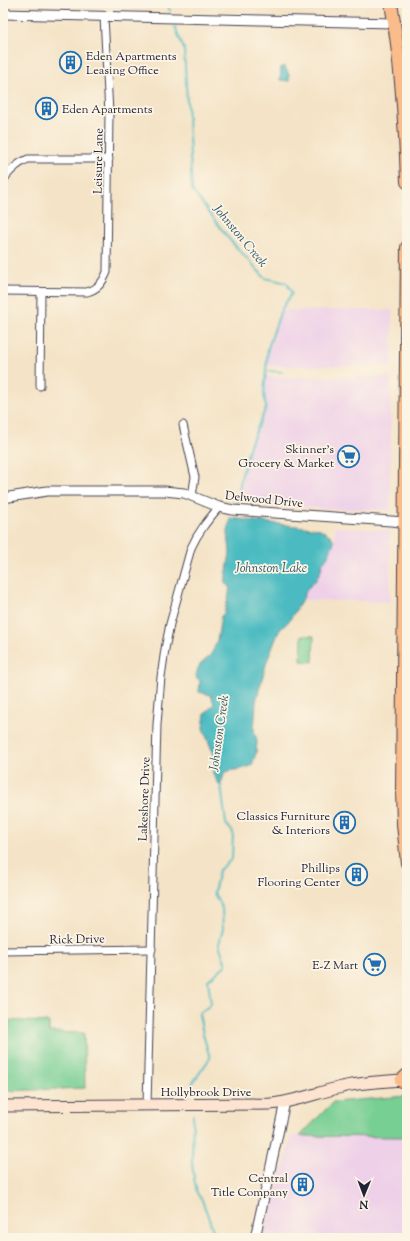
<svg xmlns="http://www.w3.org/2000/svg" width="410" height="1241" viewBox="0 0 410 1241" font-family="'Sorts Mill Goudy',serif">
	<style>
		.built { fill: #eed0e8 }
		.green { fill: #78cf94; stroke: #4d7868 }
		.water { fill: #4cbbc1; stroke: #376e7e }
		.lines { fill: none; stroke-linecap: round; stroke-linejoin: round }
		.stream { stroke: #4cbbc1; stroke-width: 2 }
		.minor-casing { stroke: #423f50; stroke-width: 9 }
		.tertiary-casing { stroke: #423f50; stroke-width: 11 }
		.secondary-casing { stroke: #423f50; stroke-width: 13 }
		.primary-casing { stroke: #423f50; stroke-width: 14 }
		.minor { stroke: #fff; stroke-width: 7 }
		.tertiary { stroke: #fff; stroke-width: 9 }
		.secondary { stroke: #fde4d0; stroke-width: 11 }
		.primary { stroke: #f9bc8a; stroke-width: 12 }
		.labels { text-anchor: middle; stroke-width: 3.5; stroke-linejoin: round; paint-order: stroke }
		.poi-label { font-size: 12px; fill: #22223b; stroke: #fcf5e5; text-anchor: end }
		.street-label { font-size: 12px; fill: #22223b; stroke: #fcf5e5 }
		.water-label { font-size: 13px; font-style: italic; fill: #31586a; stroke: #fcf5e5 }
	</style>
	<rect width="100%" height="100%" fill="#fcf5e5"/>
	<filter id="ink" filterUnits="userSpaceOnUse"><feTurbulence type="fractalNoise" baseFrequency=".025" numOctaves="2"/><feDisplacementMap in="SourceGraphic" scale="8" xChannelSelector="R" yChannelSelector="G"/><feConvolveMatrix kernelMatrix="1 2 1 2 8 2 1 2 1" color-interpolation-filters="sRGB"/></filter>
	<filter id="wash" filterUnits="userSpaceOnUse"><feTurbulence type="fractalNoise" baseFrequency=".012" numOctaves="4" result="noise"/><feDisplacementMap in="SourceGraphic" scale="16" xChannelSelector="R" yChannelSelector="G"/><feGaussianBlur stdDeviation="0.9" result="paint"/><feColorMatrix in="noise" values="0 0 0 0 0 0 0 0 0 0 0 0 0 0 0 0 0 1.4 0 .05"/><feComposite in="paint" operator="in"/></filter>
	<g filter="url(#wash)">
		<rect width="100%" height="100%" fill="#f4e3c6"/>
		<g class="built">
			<polygon points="281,310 392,310 393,366 267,366 268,348"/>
			<polygon points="266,377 391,377 390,510 331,509 289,506 237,500 250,445 266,408 264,393"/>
			<polygon points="335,527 390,531 390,602 302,600 307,589 316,580 321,570 322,564 329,554 334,542"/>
			<polygon points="292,1136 407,1137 407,1238 263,1238"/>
		</g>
		<g class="green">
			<polygon points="302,635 314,636 313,662 301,661"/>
			<polygon points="3,1020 49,1022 49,1032 84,1033 85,1088 3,1091"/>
			<polygon points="407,1096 407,1137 300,1136 333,1102"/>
		</g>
		<g class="water">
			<polygon points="281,67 285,67 289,75 289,81 280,80"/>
			<path d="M230,518L320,529L331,536L334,542L329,554L322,564L321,570L316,580L307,589L302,600L289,621L279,631L267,661L256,701L254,731L257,741L256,753L252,765C244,770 235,769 225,772L220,786L213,774L214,755L203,728L205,714L214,704L211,695L199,692L200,681L196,677C198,661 204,664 211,654C218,644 219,628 221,616L224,614L229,594L230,586L225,583L230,553L228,532Z"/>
		</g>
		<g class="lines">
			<g class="stream">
				<polyline points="167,3 170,11"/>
				<polyline points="175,27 184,49 192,190 229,239 265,278 287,283 292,293 281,310 268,348 264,393 266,408 250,445 241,478 237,503"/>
				<polyline points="266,371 282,372"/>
				<polyline points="192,1090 192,1084 210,1058 203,1034 199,1014 211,1004 208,980 226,965 219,944 223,929 222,908 214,893 219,870 232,859 233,832 226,824 221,785"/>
				<polyline points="193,1115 192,1164 194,1178 197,1193 202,1200 216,1238"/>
			</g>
		</g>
	</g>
	<g filter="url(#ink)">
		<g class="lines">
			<defs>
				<g id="minor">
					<path d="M3,182C6,173 20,162 28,159H109"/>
					<path d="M3,291L87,292C98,289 103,282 107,272L109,113L104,16"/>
					<polyline points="40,386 41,292"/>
					<polyline points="183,425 195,477 192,496"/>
					<polyline points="3,951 152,949"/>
					<path d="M147,1105L157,724L161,677L165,649L170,624L191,548C198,532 208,520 219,507"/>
				</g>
				<g id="tertiary">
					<polyline points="3,14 394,23"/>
					<polyline points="3,498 47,491 164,491 184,493 219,507 233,510 405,522"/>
					<polyline points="255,1238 285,1102"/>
				</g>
				<path id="secondary" d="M3,1106L270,1104C295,1102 318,1092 342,1087C363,1082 386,1081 407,1080"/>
				<g id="primary">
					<path d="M391,3C401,62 405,122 407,182"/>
					<polyline points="407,247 402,790 403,824 407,863"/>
					<polyline points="401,1081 407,1075"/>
				</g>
			</defs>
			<use href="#minor" class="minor-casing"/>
			<use href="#tertiary" class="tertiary-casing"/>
			<use href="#secondary" class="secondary-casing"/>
			<use href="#primary" class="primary-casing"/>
			<use href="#minor" class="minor"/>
			<use href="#tertiary" class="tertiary"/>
			<use href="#secondary" class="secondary"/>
			<use href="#primary" class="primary"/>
		</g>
	</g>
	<defs>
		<symbol id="building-ring" viewBox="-11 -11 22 22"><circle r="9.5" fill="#fcf5e5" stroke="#1f6fb2" stroke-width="1.5"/><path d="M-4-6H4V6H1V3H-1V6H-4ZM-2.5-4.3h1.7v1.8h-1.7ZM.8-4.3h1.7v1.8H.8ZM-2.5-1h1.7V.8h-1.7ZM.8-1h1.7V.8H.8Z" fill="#1f6fb2"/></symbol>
		<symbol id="supermarket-ring" viewBox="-11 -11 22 22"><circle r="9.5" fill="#fcf5e5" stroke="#1f6fb2" stroke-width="1.5"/><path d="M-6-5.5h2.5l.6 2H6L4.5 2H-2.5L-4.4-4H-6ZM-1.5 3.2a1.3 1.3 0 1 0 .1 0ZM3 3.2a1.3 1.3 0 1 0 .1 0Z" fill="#1f6fb2"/></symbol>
	</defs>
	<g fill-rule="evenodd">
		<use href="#building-ring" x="58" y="50" width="25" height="25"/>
		<use href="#building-ring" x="34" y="96" width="25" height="25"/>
		<use href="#supermarket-ring" x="336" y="444" width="25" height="25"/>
		<use href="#building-ring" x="332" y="810" width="25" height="25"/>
		<use href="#building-ring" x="344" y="862" width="25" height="25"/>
		<use href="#supermarket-ring" x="362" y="952" width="25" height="25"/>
		<use href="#building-ring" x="290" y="1172" width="25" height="25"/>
	</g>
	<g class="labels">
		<g class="poi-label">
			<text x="86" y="60" text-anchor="start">Eden Apartments<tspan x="86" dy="14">Leasing Office</tspan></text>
			<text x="62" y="113" text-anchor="start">Eden Apartments</text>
			<text x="334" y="453">Skinner's<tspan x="334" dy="14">Grocery &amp; Market</tspan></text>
			<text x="330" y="820">Classics Furniture<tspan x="330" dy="14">&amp; Interiors</tspan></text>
			<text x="340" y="872">Phillips<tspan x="340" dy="14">Flooring Center</tspan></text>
			<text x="358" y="969">E-Z Mart</text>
			<text x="288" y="1182">Central<tspan x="288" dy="14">Title Company</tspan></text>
		</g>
		<g class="street-label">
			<text transform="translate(98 161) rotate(-89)" y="4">Leisure Lane</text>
			<text transform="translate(264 499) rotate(6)" y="4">Delwood Drive</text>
			<text transform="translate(144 799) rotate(-88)" y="4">Lakeshore Drive</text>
			<text transform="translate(77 939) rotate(-1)" y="4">Rick Drive</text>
			<text x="206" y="1096">Hollybrook Drive</text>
		</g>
		<g class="water-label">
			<text transform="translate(241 235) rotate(50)" y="5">Johnston Creek</text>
			<text x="271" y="572">Johnston Lake</text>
			<text transform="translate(218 733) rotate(-82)" y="5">Johnston Creek</text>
		</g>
	</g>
	<rect width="410" height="1241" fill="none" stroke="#fcf5e5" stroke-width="16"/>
	<g transform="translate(364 1195) rotate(181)" stroke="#fcf5e5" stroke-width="3" paint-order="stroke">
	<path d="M0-3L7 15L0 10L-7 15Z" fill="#22223b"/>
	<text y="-6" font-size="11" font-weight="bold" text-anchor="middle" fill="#22223b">N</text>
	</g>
</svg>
